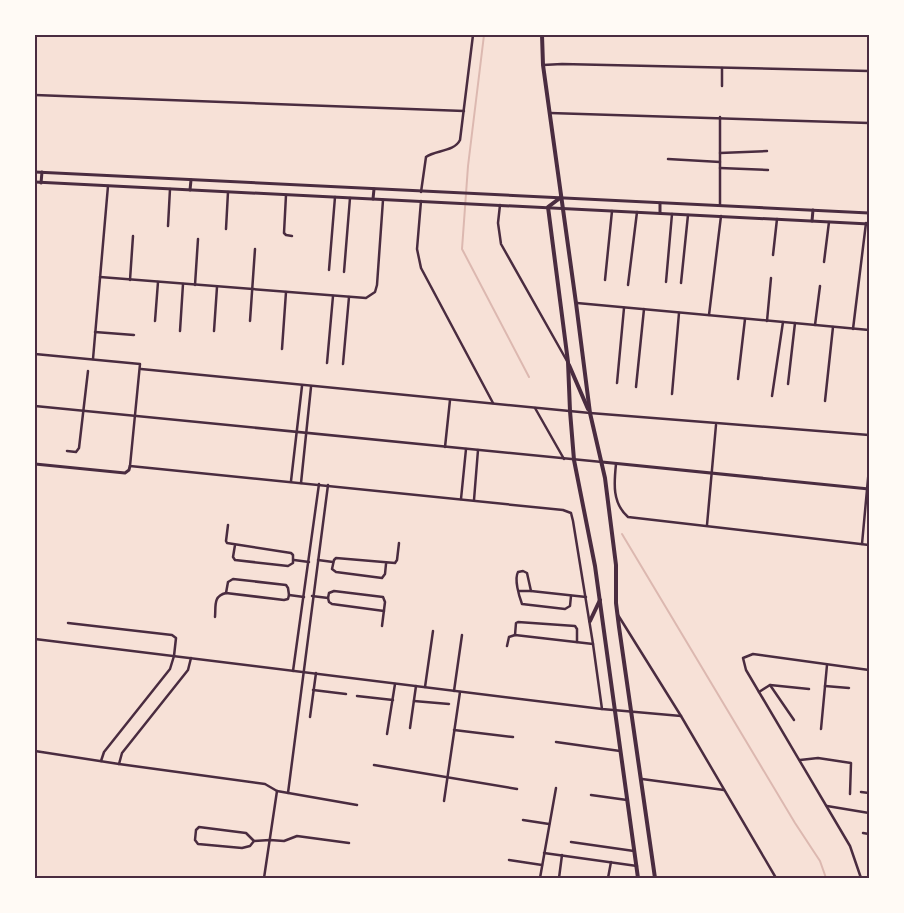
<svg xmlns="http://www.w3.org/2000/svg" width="904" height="913" viewBox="0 0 904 913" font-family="'Sofia Sans Condensed',sans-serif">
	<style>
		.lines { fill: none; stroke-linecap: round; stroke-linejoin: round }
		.stream { stroke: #dcb8b0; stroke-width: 2 }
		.minor { stroke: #4a2c40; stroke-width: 2.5 }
		.tertiary { stroke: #4a2c40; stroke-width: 3 }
		.secondary { stroke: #4a2c40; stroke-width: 4 }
		.neatline { fill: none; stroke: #4a2c40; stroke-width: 2 }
	</style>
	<rect width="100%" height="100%" fill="#f7e1d7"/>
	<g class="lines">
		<g class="stream">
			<polyline points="484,35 468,166 462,249 529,377"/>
			<polyline points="622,534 795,823 820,861 826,878"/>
		</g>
		<g class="minor">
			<polyline points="543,65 562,64 869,71"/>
			<polyline points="722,86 722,68"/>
			<polyline points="35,95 464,111"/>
			<polyline points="550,113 869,123"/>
			<polyline points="720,153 767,151"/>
			<polyline points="668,159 720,162"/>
			<polyline points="720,168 768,170"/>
			<path d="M421,192L426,157C435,150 454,152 460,140L473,35"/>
			<polyline points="286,195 284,233 286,235 292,236"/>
			<polyline points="421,201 417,249 421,268 493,403"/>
			<polyline points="500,205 498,223 501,244 567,361"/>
			<polyline points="720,205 720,117"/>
			<polyline points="168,226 170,189"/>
			<polyline points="226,229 228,192"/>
			<polyline points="773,255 777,219"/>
			<polyline points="824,262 829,222"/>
			<polyline points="329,270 335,197"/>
			<polyline points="344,272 350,198"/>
			<polyline points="100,277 366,298 375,292 377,285 383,200"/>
			<polyline points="130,280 133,236"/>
			<polyline points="605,280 612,211"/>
			<polyline points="666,282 672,214"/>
			<polyline points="681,283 688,215"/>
			<polyline points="195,285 198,239"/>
			<polyline points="628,285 637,212"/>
			<polyline points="577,303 869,330"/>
			<polyline points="709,315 721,216"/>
			<polyline points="155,321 158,282"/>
			<polyline points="250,321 255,249"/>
			<polyline points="767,321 771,278"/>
			<polyline points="815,325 820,286"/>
			<polyline points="853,329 866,223"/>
			<polyline points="180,331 183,284"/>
			<polyline points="214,331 217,287"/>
			<polyline points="95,332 134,335"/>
			<polyline points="282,349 286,292"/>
			<polyline points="35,354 140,364 130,466 563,510 571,513 573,521 593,644 602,709"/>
			<polyline points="93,359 108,186"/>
			<polyline points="327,363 333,296"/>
			<polyline points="343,364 349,297"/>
			<polyline points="141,369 590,413 869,435"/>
			<polyline points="738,379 745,319"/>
			<polyline points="617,383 624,308"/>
			<polyline points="788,384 795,323"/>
			<polyline points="636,387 644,309"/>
			<polyline points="672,394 679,313"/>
			<polyline points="772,396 783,322"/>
			<polyline points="825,401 833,327"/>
			<polyline points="35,406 602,462"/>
			<polyline points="535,408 564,459"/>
			<polyline points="445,447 450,400"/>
			<polyline points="67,451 76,452 79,448 88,371"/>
			<path d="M616,464C614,483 612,503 628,517L869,545"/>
			<polyline points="291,481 302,386"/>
			<polyline points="301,483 311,387"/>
			<polyline points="461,499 466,449"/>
			<polyline points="474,500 478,450"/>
			<polyline points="228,525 226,541 227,543 291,553 293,555 293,563 288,566 235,560 233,557 235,545"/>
			<polyline points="707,525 716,425"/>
			<polyline points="862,544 869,468"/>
			<polyline points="294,560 309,562"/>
			<polyline points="318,560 333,562"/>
			<polyline points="386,564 385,574 382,578 336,572 332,569 334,560 336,558 395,563 397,560 399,543"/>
			<path d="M519,591H531L527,573L523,571L518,572C514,579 519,596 522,604L565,609L570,606L571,596"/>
			<polyline points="531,591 586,597"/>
			<polyline points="226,593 228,582 233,579 286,585 288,588 289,595"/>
			<polyline points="312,596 328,598 329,602 332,604 384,611"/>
			<polyline points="328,598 329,593 334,591 383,597 385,602 382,626"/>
			<polyline points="618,615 681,716 776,878"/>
			<path d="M215,617C216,606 213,596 226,593L284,600L288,599L289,595L304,597"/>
			<polyline points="68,623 172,635 176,638 174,656 170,669 104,752 101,761"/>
			<polyline points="515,635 516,623 518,622 575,626 577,629 577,642"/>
			<polyline points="35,639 602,709 681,716"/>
			<polyline points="507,646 509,637 515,635 593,644"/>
			<polyline points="293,671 319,484"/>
			<polyline points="770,685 794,720"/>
			<polyline points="825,686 849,688"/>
			<polyline points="425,687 433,631"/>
			<polyline points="313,690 346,694"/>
			<polyline points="454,691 462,635"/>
			<polyline points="759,692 770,685 809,689"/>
			<polyline points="357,696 393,700"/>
			<polyline points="414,701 449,704"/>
			<polyline points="310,717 316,673"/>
			<polyline points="410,728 416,686"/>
			<polyline points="821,729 827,665"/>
			<polyline points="454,730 513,737"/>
			<polyline points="387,734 395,684"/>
			<polyline points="556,742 620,751"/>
			<polyline points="35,751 119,764 265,784 277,791 357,805"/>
			<polyline points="800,760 818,758 851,763 850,794"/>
			<polyline points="119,764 122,753 188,670 191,658"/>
			<polyline points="374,765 517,789"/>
			<polyline points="642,779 724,790"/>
			<polyline points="861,792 869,793"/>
			<polyline points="288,793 328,485"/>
			<polyline points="591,795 627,800"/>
			<polyline points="444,801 460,692"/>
			<polyline points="827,806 869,813"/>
			<polyline points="523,820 549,824"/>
			<polyline points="863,833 869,834"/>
			<polyline points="254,841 246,833 199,827 196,830 195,840 198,844 242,848 250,846 254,841 270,840 284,841 297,836 349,843"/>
			<polyline points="571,842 634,851"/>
			<polyline points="544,853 637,866"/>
			<polyline points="509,860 542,865"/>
			<polyline points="608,877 617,878"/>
			<polyline points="264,878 277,791"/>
			<polyline points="540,878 556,788"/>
			<polyline points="559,878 562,855"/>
			<polyline points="608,878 611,862"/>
			<polyline points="861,878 850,846 746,670 743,658 753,654 869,670"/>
		</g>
		<g class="tertiary">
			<polyline points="35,172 869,213"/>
			<polyline points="35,182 869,224"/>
			<polyline points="41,183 42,172"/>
			<polyline points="190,190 191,180"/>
			<polyline points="373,199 374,189"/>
			<polyline points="660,213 660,203"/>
			<polyline points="812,221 813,210"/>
			<polyline points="602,462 869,489"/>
			<polyline points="35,464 125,473 129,470 130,466"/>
		</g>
		<g class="secondary">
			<polyline points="542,35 543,65 576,303 590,413 605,478 616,565 616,603 619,627 655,878"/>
			<polyline points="560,198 548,207 568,362 570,411 574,460 595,566 638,878"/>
			<polyline points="569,365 588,409"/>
			<polyline points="590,621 600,600"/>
		</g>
	</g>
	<rect width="904" height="913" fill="none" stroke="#fffaf5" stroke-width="72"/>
	<rect x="36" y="36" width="832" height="841" class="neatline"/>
</svg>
